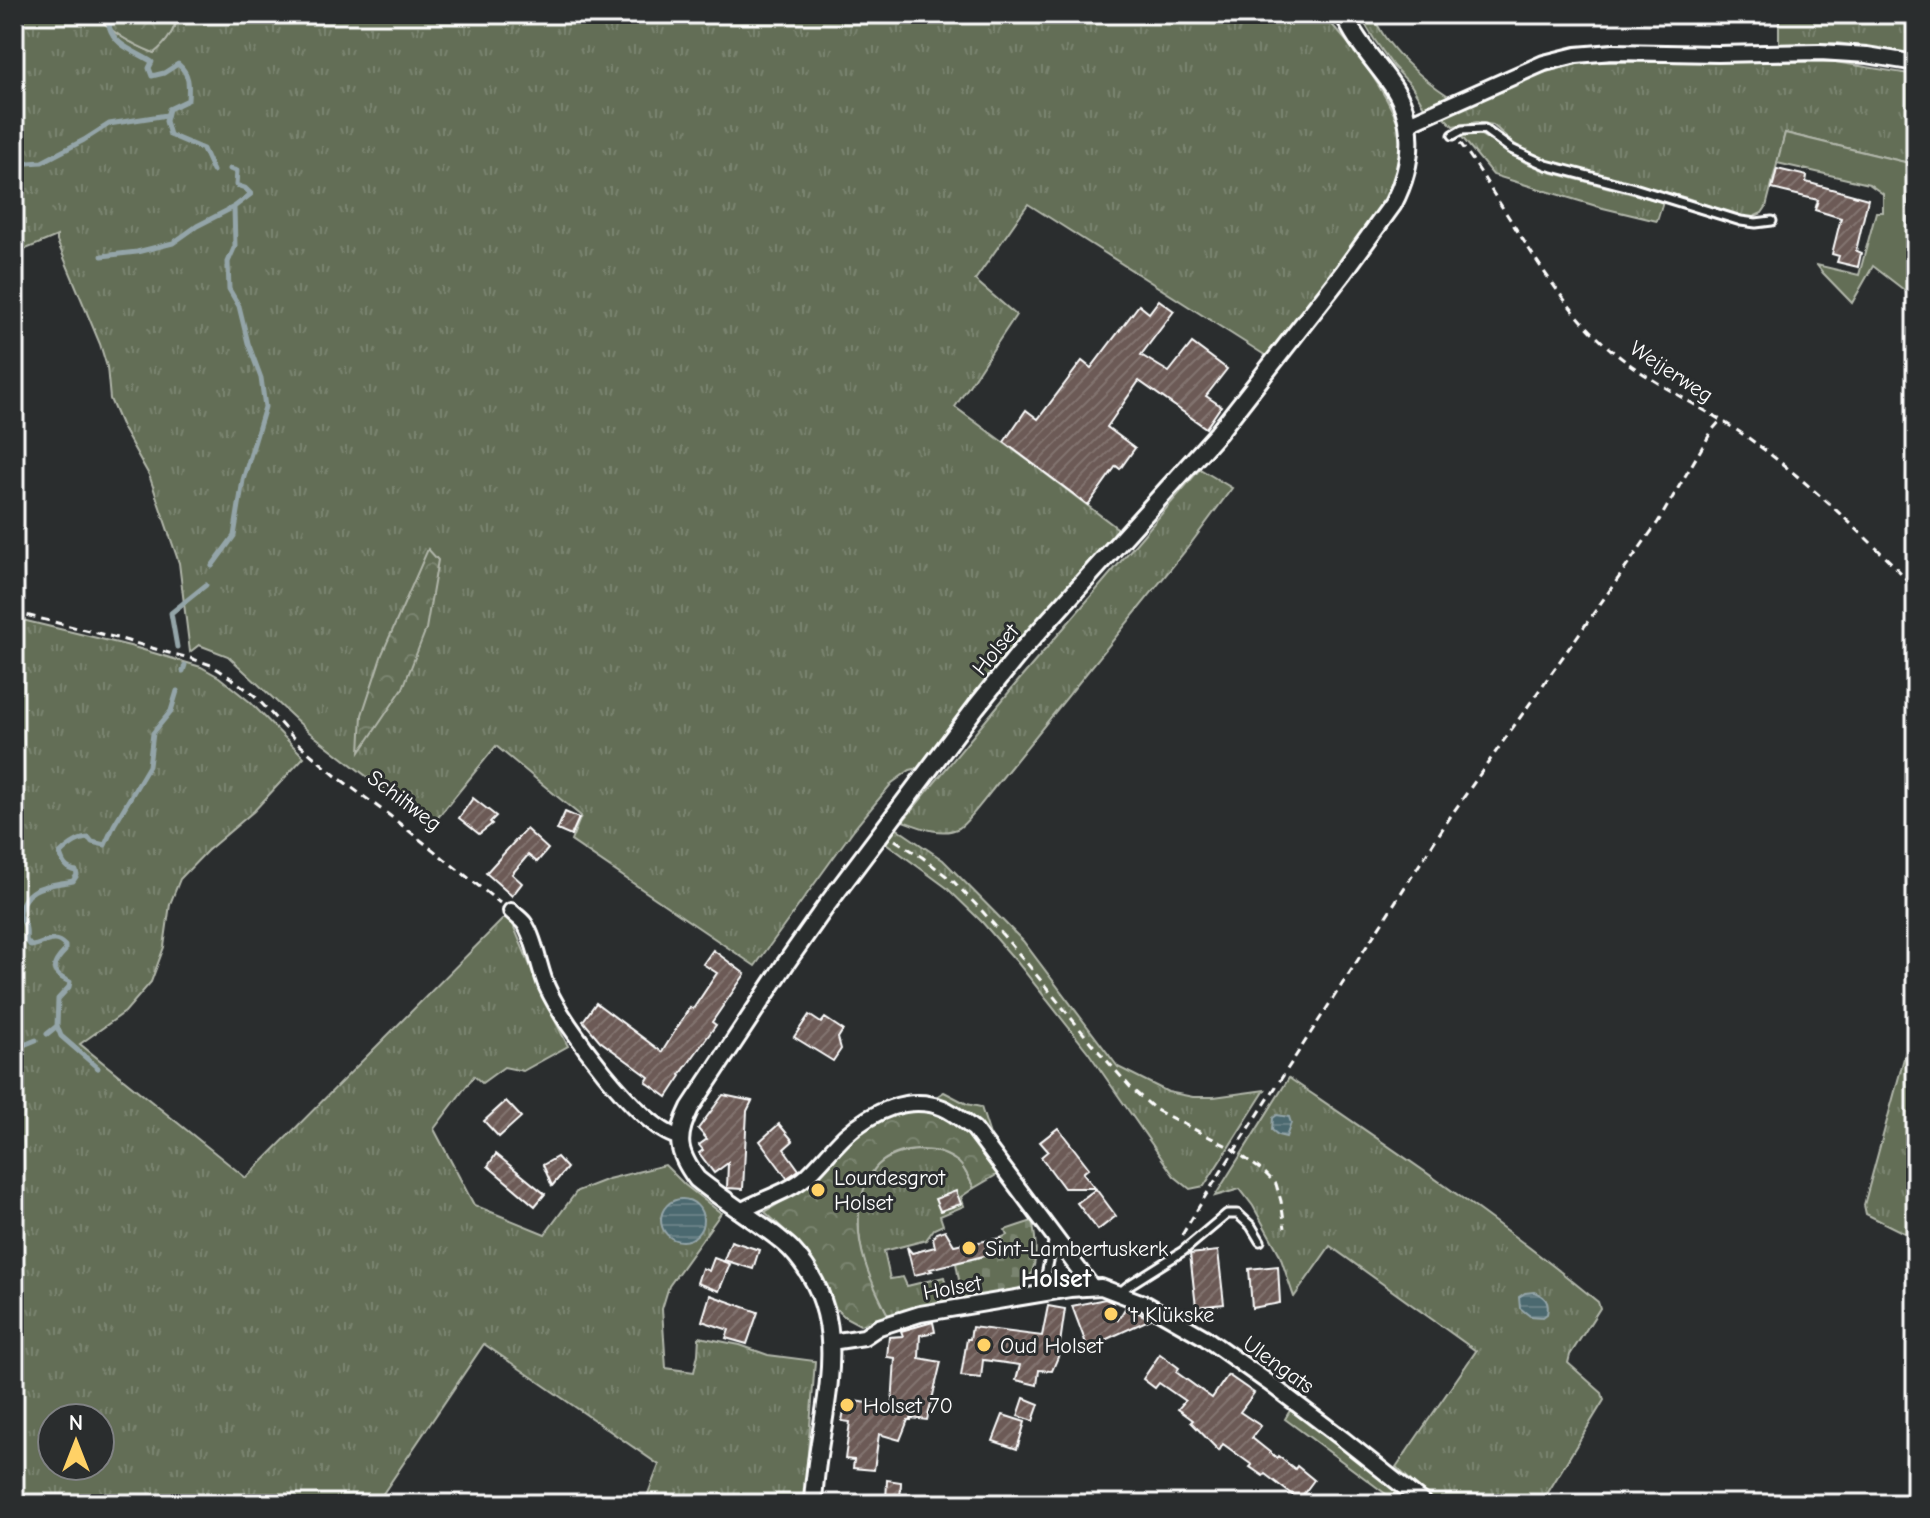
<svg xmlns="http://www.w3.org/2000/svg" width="1930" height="1518" viewBox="0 0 1930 1518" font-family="'Comic Neue',sans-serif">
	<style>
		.grass { fill: url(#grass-tufts); stroke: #b1b6aa; stroke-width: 2; fill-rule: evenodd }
		.forest { fill: url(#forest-crowns); stroke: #b1b6aa; stroke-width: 2 }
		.cemetery { fill: url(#cemetery-stones); stroke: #b1b6aa; stroke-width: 2 }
		.garden { fill: #636e56; stroke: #b1b6aa; stroke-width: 2 }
		.water { fill: url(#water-rules); stroke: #94a5a9; stroke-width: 2 }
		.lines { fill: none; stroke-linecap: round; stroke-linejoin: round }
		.stream { stroke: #94a5a9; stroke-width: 5 }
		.building { fill: url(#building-hatch); stroke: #fff; stroke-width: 2 }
		.service-casing { stroke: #fff; stroke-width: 13 }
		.minor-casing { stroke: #fff; stroke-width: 20 }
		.tertiary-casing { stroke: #fff; stroke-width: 22 }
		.path { stroke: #fff; stroke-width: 3; stroke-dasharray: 8 6; stroke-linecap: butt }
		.service { stroke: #2a2d2e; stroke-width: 7 }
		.minor { stroke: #2a2d2e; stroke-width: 14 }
		.tertiary { stroke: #2a2d2e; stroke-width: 16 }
		.poi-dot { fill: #ffd166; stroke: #2a2d2e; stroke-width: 3 }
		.labels { text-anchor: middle; stroke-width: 6; stroke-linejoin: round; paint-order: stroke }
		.street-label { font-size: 22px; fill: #fff; stroke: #2a2d2e }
		.poi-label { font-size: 22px; fill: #fff; stroke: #2a2d2e; text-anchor: start }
		.quarter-label { font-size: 26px; font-weight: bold; fill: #fff; stroke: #2a2d2e }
	</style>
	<defs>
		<pattern id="grass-tufts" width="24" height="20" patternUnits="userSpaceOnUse" patternTransform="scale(2)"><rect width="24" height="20" fill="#636e56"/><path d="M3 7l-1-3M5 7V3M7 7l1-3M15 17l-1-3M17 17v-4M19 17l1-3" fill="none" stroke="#7a846f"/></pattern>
		<pattern id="forest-crowns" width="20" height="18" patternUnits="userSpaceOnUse" patternTransform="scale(2)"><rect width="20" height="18" fill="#636e56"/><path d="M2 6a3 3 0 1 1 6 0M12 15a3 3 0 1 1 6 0" fill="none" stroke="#7a846f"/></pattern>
		<pattern id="cemetery-stones" width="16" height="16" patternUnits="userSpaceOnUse" patternTransform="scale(2)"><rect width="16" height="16" fill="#636e56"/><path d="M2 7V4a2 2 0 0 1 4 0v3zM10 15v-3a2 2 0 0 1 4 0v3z" fill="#7a846f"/></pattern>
		<pattern id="water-rules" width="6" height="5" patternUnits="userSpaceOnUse" patternTransform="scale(2)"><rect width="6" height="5" fill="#4c696f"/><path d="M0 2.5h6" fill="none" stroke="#678085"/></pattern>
		<pattern id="building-hatch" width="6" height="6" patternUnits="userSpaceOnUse" patternTransform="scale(2)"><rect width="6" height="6" fill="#6c5a56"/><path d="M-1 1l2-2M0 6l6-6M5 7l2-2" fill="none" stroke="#82736f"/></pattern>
	</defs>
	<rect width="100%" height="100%" fill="#2a2d2e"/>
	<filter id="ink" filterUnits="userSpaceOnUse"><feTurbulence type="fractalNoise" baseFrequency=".0125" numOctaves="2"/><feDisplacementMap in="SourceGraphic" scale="16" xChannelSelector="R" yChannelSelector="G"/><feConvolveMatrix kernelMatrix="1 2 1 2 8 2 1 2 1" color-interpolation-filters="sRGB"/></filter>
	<g filter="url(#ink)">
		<g class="grass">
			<path d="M14,14H96C111,33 132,44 154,53L175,27L178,14H1322C1354,47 1383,85 1400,128C1405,144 1406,162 1408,178L1271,359L1028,204L975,280L1016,315L955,407L1030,462L1121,531L928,766L910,770L892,783L854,829L755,966L571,841L581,816L496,746L431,826L309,732L228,656L199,645L190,652L179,563L149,475L122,427L110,399L107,367L100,344L57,241V236L14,254Z"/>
			<path d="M1359,14H1373C1385,48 1421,78 1450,97L1425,108L1411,85L1393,66L1374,39Z"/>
			<polygon points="1779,14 1916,14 1916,54 1837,43 1779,44"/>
			<polygon points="1584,62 1835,62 1916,75 1916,148 1913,164 1785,133 1766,207 1762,213 1751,218 1735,215 1687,198 1543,159 1519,148 1493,125 1477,122 1453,126 1442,115 1531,76"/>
			<polygon points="1479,134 1526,163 1553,173 1663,202 1657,221 1603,208 1493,175 1461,136"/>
			<path d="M1200,469L1232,488L1186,550L993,789C986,798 967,823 959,828C942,837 919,827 903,821L1014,686Z"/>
			<path d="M14,618L130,646L201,667L219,677L250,702L304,757L254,811L207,851L180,879L170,904L164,947L151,982L125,1012L80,1044L246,1178L506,916L511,920L545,1001L568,1046L523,1071L504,1067L482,1083L474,1076L434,1129L474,1205L545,1234L577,1191L608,1179L665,1165L685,1185L721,1213L669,1286L662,1309L666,1368L694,1372L698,1354L699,1337L740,1345L768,1355L815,1361L804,1504H644L659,1465L484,1344L376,1504H14ZM661,1218L701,1228L693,1238L664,1230ZM52,1418H100V1466H52Z"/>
			<polygon points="896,828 943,860 1023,941 1118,1067 1168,1092 1193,1097 1214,1097 1265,1090 1204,1186 1190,1189 1174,1176 1088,1052 1017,962 982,922 947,888 886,843"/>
			<polygon points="1916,1014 1916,1239 1866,1214 1864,1205"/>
			<path d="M1289,1078C1394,1150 1500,1221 1598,1302L1600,1308L1570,1355L1568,1363L1602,1393L1604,1400L1541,1504H1439L1428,1497L1396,1467L1476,1351L1330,1246L1294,1297L1279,1253L1253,1206L1240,1189L1215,1196Z"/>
			<path d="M915,1150L941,1152L961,1163L974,1188L961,1197L964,1206L940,1216L943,1225L934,1229L926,1240L884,1251L890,1279L903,1277L907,1286L944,1277L950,1303L889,1317C881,1302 872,1287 867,1271C857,1239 852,1196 875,1168C885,1156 901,1153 915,1150Z"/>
			<polygon points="1292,1407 1425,1504 1392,1504 1394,1500 1285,1419"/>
		</g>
		<g class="forest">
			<path d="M96,14H178C174,31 168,42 154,53C132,44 111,33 96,14Z"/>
			<polygon points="428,549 438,560 426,629 403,688 360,752 362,715 382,654"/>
			<path d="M944,1092L967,1104L981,1107L990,1135L998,1174L974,1188C970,1180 965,1168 958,1162C937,1145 898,1146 878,1165C868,1175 862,1192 860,1205C853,1245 871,1282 889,1317L860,1325L845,1317L833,1306L828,1287L813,1263L792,1237L765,1212L791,1196L821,1173L844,1147L874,1123L897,1114L916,1110Z"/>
		</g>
		<path class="cemetery" d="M1032,1221C1037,1242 1040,1273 1020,1288C1011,1294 976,1299 963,1302L956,1263L1004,1251L1001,1238L1007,1235L1005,1230Z"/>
		<polygon class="garden" points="1785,133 1913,164 1907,208 1908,293 1873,266 1852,303 1823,273 1817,265 1859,275 1876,212 1883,212 1883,194 1869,184 1777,163"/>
		<g class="water">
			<polygon points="1277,1115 1289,1117 1291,1123 1286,1137 1278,1135 1272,1130 1273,1118"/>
			<circle cx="682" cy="1220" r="21"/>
			<path d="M1534,1292C1545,1296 1550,1302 1547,1314L1543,1317L1530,1316L1520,1308L1519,1297L1525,1293Z"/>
		</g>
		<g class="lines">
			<g class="stream">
				<path d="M117,14L109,26C115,47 136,51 152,62L149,68L152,76L164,73L178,64C190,74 189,85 188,100L169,109L166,121L170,135L203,149L213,171"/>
				<polyline points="14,164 42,162 84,140 109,124 167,115"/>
				<polyline points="102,256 137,252 173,243 197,226 234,207"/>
				<polyline points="212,566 234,536 243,480 265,407 261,378 248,343 239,306 229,289 228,262 235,246 234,207 251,194 245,188 236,185 237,171 230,169"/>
				<polyline points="177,647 171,613 206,585"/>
				<polyline points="183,671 185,665"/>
				<polyline points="57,1026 61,1036 98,1068"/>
				<path d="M47,1034L57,1026L58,999L69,987L70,982C49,973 51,965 65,951V946C53,933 44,945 31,946L26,940C27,929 26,924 19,915C24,884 49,886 73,881L77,875L76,871C65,869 63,863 60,854C68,846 78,838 89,838L92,842L105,845L114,825L149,766L153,733L171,711L177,691"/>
				<polyline points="14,1049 36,1040"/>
			</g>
		</g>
		<g class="building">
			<polygon points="1777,169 1807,176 1806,182 1868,199 1856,251 1861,253 1858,267 1837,262 1839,256 1832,254 1841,218 1815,210 1818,200 1772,189"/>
			<polygon points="1159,300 1174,311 1141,355 1169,372 1192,343 1227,369 1206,396 1221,406 1206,428 1139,381 1107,427 1135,448 1120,469 1116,466 1088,505 1004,442 1026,410 1038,419 1082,361 1091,368 1139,305 1149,313"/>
			<polygon points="473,798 496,816 490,822 492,824 479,834 459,818"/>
			<polygon points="565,812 579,818 571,836 557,830"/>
			<polygon points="526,829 548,849 537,862 528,855 512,874 522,883 512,896 486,873"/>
			<polygon points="713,950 745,974 712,1022 716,1025 680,1075 681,1076 667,1097 646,1082 649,1077 600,1041 583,1021 596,1003 662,1052 690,1007 693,1009 717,973 703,964"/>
			<polygon points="809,1015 821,1023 825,1018 843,1030 838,1038 841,1049 833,1061 794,1037"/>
			<polygon points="723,1095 752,1101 747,1111 743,1189 727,1188 728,1163 714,1173 699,1153 703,1150 699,1145 707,1139 698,1129"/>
			<polygon points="506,1101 521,1117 499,1137 484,1121"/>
			<polygon points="779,1124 793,1141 784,1149 799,1170 787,1178 760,1141"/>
			<polygon points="1058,1128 1089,1168 1083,1173 1095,1188 1064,1188 1041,1157 1048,1151 1040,1142"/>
			<polygon points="496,1154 545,1194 535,1206 488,1166"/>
			<polygon points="557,1157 567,1168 552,1186 543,1165"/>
			<polygon points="1096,1189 1116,1216 1098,1230 1077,1203"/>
			<polygon points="956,1191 961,1204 940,1211 935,1199"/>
			<polygon points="945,1230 954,1245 973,1241 974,1243 1001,1238 1004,1251 930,1269 932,1271 914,1275 907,1247 912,1253 935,1247 933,1238 936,1233"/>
			<polygon points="731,1241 759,1250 753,1269 724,1260"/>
			<polygon points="1218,1251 1224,1304 1196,1307 1190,1254"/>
			<polygon points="714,1258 730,1264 719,1291 697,1283 702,1268 709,1271"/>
			<polygon points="1278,1266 1280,1303 1252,1308 1249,1269"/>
			<polygon points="710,1295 758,1312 747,1344 726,1338 729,1330 702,1321"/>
			<polygon points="1105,1299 1112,1302 1118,1320 1126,1307 1151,1319 1096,1344 1087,1346 1072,1306"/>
			<polygon points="1048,1306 1065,1309 1058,1357 1052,1371 1039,1370 1037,1385 1016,1380 1020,1365 983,1360 981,1378 961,1376 967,1339 970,1339 972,1327 1042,1336"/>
			<polygon points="933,1322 935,1332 920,1335 919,1358 941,1362 927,1420 911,1418 911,1420 908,1420 900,1440 879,1434 874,1470 853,1468 854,1460 845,1459 850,1422 842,1421 846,1400 892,1406 895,1358 887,1357 889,1337 903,1336 901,1331"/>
			<polygon points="1160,1354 1179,1368 1176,1372 1212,1398 1228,1375 1254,1393 1240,1412 1261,1426 1252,1438 1277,1458 1278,1456 1295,1469 1297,1466 1314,1480 1299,1500 1265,1474 1263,1476 1250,1467 1252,1465 1223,1444 1219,1451 1191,1422 1193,1420 1178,1409 1185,1401 1159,1383 1155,1388 1143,1379"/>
			<polygon points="1024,1398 1039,1404 1033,1421 1018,1416"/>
			<polygon points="1003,1415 1025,1422 1017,1449 993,1441"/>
			<polygon points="887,1480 901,1482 900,1502 886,1502"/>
		</g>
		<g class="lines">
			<defs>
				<g id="service">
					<polyline points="1453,135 1462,130 1484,129 1511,149 1546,165 1634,188 1741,221 1756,223 1772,221"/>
					<polyline points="1042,1293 1054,1238"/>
					<polyline points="1119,1293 1129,1285 1183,1251 1227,1214 1238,1214 1251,1226 1260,1241"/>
				</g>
				<g id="minor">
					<polyline points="1409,123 1544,63 1576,55 1613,52 1718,54 1820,52 1867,55 1916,63"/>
					<path d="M511,911C515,915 521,919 524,923C535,938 539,969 547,987C563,1024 641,1130 679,1137"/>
					<path d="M741,1211C762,1199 789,1192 807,1176C821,1163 832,1148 846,1135C871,1112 909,1094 943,1108C955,1113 964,1122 974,1129L1092,1287"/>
					<polyline points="831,1342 864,1337 879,1327 920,1314 1070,1289 1101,1287 1146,1304 1204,1337 1269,1383 1343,1439 1425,1504"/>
				</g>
				<path id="tertiary" d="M813,1504C816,1415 862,1325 791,1249C787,1245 782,1241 777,1237C751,1217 723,1200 697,1179C677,1152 675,1138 690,1108L786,963L826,906L976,707L1022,650L1218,433L1343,273L1393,204C1414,164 1417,118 1389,81C1373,59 1354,39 1344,14"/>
			</defs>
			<use href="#service" class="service-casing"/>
			<use href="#minor" class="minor-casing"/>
			<use href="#tertiary" class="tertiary-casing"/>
			<g class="path">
				<path d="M1460,143C1472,158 1483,176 1493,193C1528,246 1561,306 1609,348C1651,384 1702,406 1747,437C1789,467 1829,503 1867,539C1884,556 1903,572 1916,593"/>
				<polyline points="14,612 121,639 169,653 190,658 211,665 234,680 254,695 300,745 336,776 389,815 500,903"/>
				<polyline points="895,840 922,857 954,882 983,912 1026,962 1092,1044 1132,1089 1156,1110 1231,1148 1264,1172 1276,1184 1281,1201 1285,1228"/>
				<polyline points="1182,1235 1206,1195 1454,811 1658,522 1713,429 1720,421"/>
			</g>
			<use href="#service" class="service"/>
			<use href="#minor" class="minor"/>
			<use href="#tertiary" class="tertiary"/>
		</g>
	</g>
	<g class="poi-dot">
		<circle cx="818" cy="1190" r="8"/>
		<circle cx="969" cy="1248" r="8"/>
		<circle cx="1111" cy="1314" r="8"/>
		<circle cx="984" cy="1345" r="8"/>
		<circle cx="847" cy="1405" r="8"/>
	</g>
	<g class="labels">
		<g class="street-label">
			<text transform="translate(1672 371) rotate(33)" y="8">Weijerweg</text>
			<text transform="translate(995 649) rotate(-50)" y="8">Holset</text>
			<text transform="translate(405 800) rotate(37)" y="8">Schiltweg</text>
			<text transform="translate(952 1287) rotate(-10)" y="8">Holset</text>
			<text transform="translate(1279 1364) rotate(36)" y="8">Ulengats</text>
		</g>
		<g class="poi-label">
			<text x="834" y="1185">Lourdesgrot<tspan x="834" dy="25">Holset</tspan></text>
			<text x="985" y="1256">Sint-Lambertuskerk</text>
			<text x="1127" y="1322">'t Klükske</text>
			<text x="1000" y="1353">Oud Holset</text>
			<text x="863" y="1413">Holset 70</text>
		</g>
		<g class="quarter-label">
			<text x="1056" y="1287">Holset</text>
		</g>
	</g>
	<rect width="1930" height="1518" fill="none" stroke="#2a2d2e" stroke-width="48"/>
	<rect x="24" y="24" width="1882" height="1470" fill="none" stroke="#fff" stroke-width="3" filter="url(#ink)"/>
	<g transform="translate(76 1442)"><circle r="38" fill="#2a2d2e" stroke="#7f8182" stroke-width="2"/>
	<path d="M0-6L14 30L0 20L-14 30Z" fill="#ffd166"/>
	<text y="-12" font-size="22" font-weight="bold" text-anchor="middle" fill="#ffffff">N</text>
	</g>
</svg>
